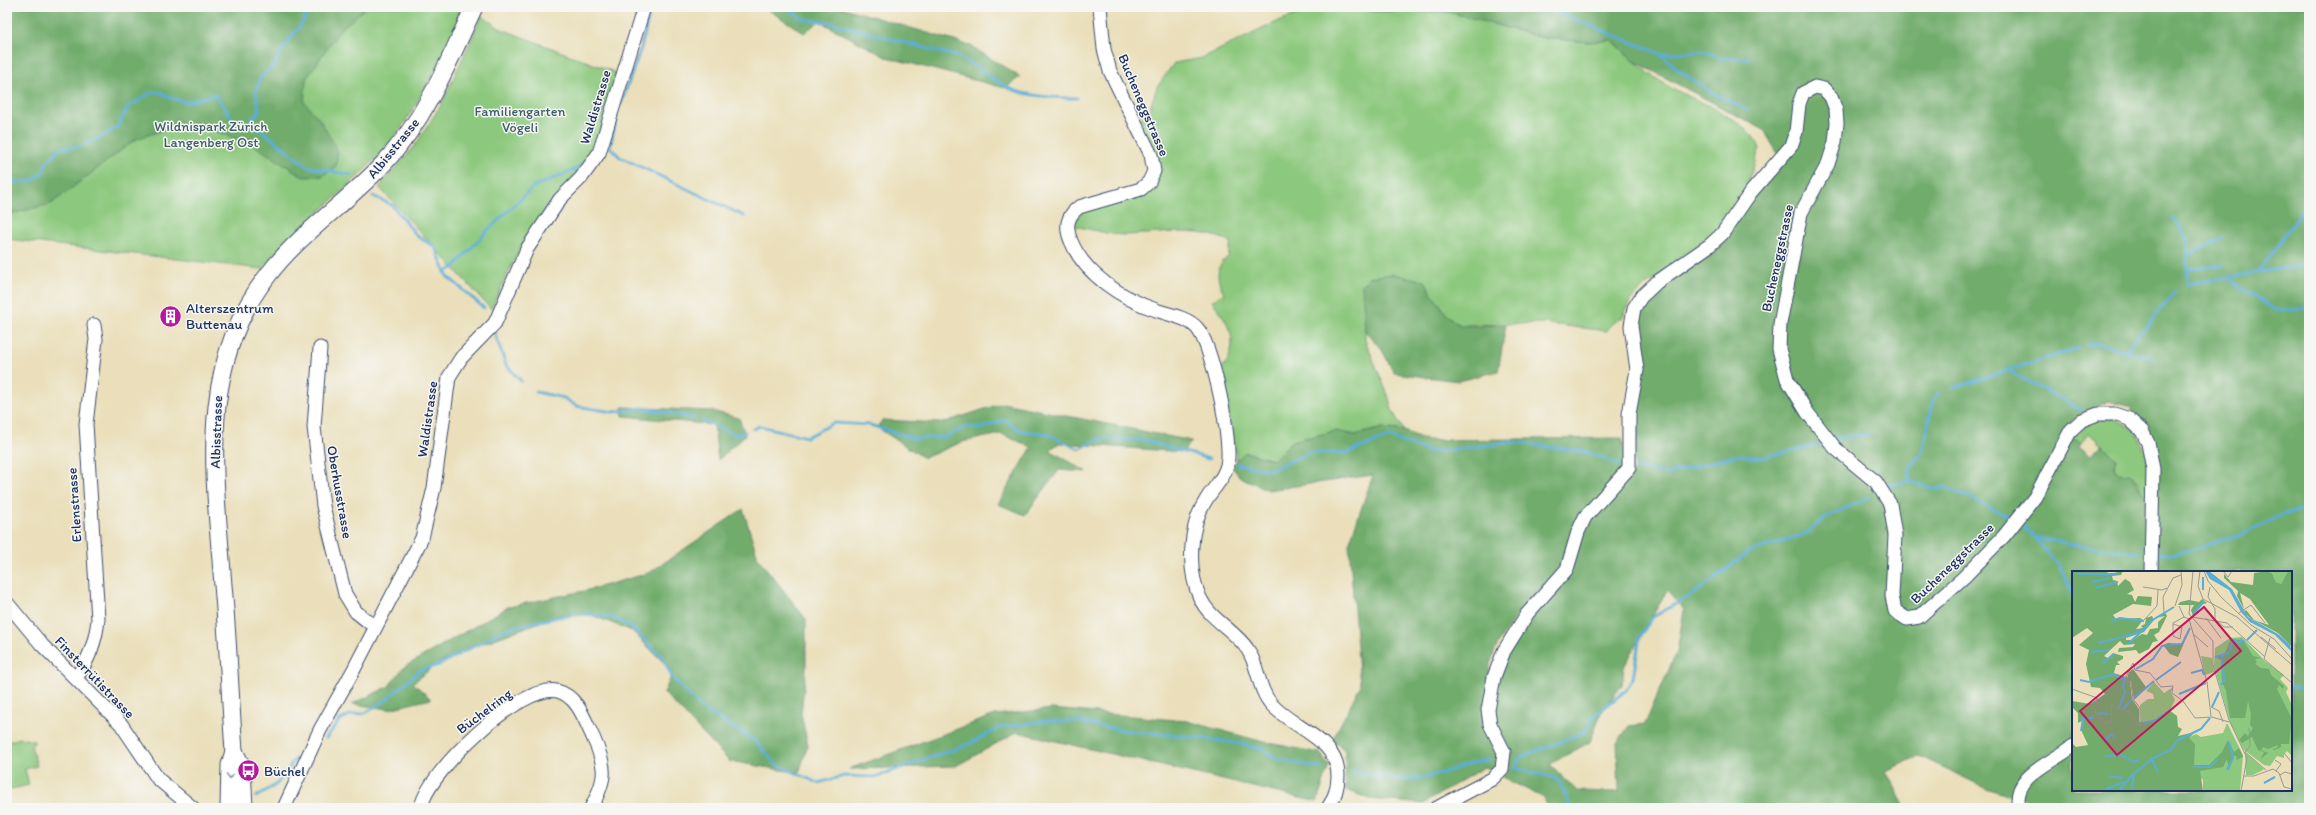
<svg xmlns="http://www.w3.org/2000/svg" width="2316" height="815" viewBox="0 0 2316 815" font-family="Itim,sans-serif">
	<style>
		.green { fill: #8cc87d; stroke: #547c6e }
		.forest { fill: #71ac6c; stroke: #466e65; fill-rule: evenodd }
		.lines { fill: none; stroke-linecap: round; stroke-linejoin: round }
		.stream { stroke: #5badd6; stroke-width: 3 }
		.minor-casing { stroke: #3a496c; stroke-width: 15 }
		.major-casing { stroke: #3a496c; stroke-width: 19 }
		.minor { stroke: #fff; stroke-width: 13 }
		.major { stroke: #fff; stroke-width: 17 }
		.oneway { stroke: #8d97ae }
		.labels { text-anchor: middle; stroke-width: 3; stroke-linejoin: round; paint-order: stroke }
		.street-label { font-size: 14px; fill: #1b2f5e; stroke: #f6f6f2 }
		.park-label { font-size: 14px; fill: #3d5d67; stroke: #f6f6f2 }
		.poi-label { font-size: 14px; fill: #1b2f5e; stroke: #f6f6f2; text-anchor: start }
		.inset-river { fill: none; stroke: #5badd6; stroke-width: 2 }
		.inset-road { fill: none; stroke: #979995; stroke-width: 1 }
		.view { fill: #c2185b; fill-opacity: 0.15; stroke: #c2185b; stroke-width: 2 }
		.inset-edge { fill: none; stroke: #1b2f5e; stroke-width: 2 }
	</style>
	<rect width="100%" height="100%" fill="#f6f6f2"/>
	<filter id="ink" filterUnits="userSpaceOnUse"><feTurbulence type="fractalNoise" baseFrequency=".025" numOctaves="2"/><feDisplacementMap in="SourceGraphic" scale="8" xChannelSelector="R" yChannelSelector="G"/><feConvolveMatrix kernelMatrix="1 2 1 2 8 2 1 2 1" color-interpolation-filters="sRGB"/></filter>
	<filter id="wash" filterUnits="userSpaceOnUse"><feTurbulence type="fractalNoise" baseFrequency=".012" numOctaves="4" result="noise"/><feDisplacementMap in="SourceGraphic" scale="16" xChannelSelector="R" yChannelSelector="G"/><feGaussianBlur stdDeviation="0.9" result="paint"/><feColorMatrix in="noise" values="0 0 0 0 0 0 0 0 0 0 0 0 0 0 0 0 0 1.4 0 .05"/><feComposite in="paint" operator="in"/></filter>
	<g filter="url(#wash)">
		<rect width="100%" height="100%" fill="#eadfba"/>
		<g class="green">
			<path d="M7,7H465C441,59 418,111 380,154C343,195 297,226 262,269L7,239Z"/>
			<path d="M1318,7L1373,11L1449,12L1544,38L1588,42L1612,40C1628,55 1644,71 1663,83C1693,102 1745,114 1760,148L1745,191L1715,234L1688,254L1684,253L1680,260L1646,285L1630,301L1623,317L1610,325L1607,331L1542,323L1460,325L1447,316L1441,305L1436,302L1425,281L1411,278L1362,284L1365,314V340L1388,395L1392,410L1404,431L1383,428L1355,435L1336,431L1292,441L1273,460L1245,452L1237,460L1219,373C1222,367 1227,363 1229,357C1238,335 1225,318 1212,301L1224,293C1217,280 1214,267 1228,257L1231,242C1198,226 1161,234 1125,235C1108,235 1091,229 1074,226L1078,215L1095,206L1145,195L1154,187L1159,177L1160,164L1139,120L1150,108L1157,87L1174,63L1202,58L1281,20Z"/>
			<polygon points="482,16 499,28 617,73 594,153 559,195 521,246 491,309 379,187 414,147 441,105"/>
			<path d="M2113,418L2136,430L2147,454L2148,500L2144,495L2139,481L2120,474L2113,468L2117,460L2089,433L2081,443L2071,438C2083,424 2095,420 2113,418Z"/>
			<polygon points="20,738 34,741 34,743 31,745 37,766 25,769 29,785 7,790 7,742"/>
		</g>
		<g class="forest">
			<polygon points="7,7 366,7 340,30 306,79 304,102 320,120 338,151 336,166 322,176 304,177 252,144 188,122 136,139 51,204 7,215"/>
			<polygon points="764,7 841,7 971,46 1020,77 1005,88 886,57 819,21 804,33"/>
			<path d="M1333,7H2309V808H2155L2152,805L2122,808H2054L1988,789L1919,756L1886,771L1906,808H1548L1544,798L1502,777L1509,768L1510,754L1493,717L1497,684L1508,654L1538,609L1586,525L1631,476L1635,469L1633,431L1642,372L1638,325L1640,314L1652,294L1720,243L1779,156L1764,130L1634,61L1612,40L1588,42L1544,38L1449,12L1373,11ZM2108,401L2131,407L2132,415L2149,429L2158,460V499L2148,500C2139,490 2141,483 2130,473L2120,474L2114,468L2117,460L2102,444L2091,456L2079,446L2081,443L2064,432L2072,420ZM2073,572H2291V790H2073ZM1667,590L1684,610L1677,651L1645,724L1629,726L1617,743L1619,792L1577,791L1550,764L1590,742L1601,713L1622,685L1624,667Z"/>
			<path d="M1393,274L1425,281C1432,295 1446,318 1460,325C1465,327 1498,325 1506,325L1498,371L1458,381L1394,373L1381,348L1365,331L1362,284L1370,277Z"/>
			<polygon points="1003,403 1192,441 1183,452 1059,443 1050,450 1087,472 1059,470 1025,515 998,504 1032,447 1001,434 962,442 924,458 878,428 882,420 942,423"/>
			<polygon points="622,407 712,411 739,418 745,435 718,460 714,425 623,416"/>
			<path d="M1383,428L1404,431L1426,440L1622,438L1625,457L1620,472C1598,507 1577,543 1552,576C1529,604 1500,628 1490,665C1482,696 1511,746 1493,772L1484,767L1423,804L1370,799L1346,790L1345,751L1333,739L1360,686L1349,544L1373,475L1268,490L1240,477L1231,466L1245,452L1273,460L1292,441L1336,431L1355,435Z"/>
			<polygon points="743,509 758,558 806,619 806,668 801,714 808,745 799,773 729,761 664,693 673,672 632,631 591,615 559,615 465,650 434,666 413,683 431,699 389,709 352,704 388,687 404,667 508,607 588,590 649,573"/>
			<polygon points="1052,709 1187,721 1264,742 1320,753 1329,766 1317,802 1017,732 956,766 849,769 995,715"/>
		</g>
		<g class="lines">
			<g class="stream">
				<path d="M786,7L803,19L828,22L959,57C974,64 986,75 1001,84C1019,96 1056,98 1077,98"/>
				<polyline points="1325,7 1361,10 1372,7"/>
				<polyline points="1521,7 1556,12 1661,54 1678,70 1713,93 1748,110"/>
				<polyline points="1661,54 1705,51 1720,58 1749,58"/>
				<polyline points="621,104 641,48 651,7"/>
				<polyline points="617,117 610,147 620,157 744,216"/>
				<polyline points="246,126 259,111 256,91 260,78 274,65 284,47 303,22 310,7"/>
				<polyline points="7,183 31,181 42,174 47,162 60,148 79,147 105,135 118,126 128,107 152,92 161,92 168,97 186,102 215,95 236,123 260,129 308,167 352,175"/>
				<polyline points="373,196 392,205 417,236 435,247 447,276 484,308"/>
				<polyline points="2173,217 2188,239 2186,284 2309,264"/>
				<polyline points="2188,255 2222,239"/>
				<polyline points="2187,270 2223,265"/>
				<polyline points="445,272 453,268 488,230 533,187 576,169 589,157"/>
				<polyline points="2259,272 2309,200"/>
				<polyline points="2227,277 2266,305 2279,311 2309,308"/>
				<polyline points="494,331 506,365 521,381"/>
				<polyline points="2087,345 2096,343 2155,359"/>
				<polyline points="2126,350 2175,293"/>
				<polyline points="2008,371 2082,410"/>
				<polyline points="1953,388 2078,348"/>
				<polyline points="536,392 564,398 576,406 613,412 643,408 694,418"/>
				<polyline points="702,420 736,435 745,432"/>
				<polyline points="753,429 760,426 807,437 833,423 870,425 915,439 945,437 968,426 978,429 1005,420 1021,431 1045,433 1079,449 1098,439 1144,440 1209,459"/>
				<polyline points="1835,438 1869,434"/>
				<polyline points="1237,464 1270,470 1309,453 1346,453 1389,437 1431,452 1513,442 1588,452 1619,465"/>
				<polyline points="1636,468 1667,474 1738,455 1761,458 1824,443"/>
				<polyline points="1909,481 1910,469 1922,452 1934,398 1939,393"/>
				<polyline points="1886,486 1909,481 1937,490 1945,487 2009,516"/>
				<polyline points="2024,526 2059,565 2073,595"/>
				<polyline points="2034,537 2086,547 2139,552"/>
				<polyline points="2160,552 2172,554 2191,550 2248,532 2286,513 2309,508"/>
				<polyline points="2291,686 2309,692"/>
				<polyline points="326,738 340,720 350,715 365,713 385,701 419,671 439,665 508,628 558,617 587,614 611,617 631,627 663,658 672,677 700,707 755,741 776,764 818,783 844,776 875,777 969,744 1001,727 1045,721 1079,722 1122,730 1175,735 1236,743 1263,749 1275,758 1290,762 1321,768"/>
				<path d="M1351,771C1373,775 1398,782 1421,778C1445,775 1464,762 1489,760"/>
				<polyline points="256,797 277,784 296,758"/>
				<polyline points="1571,808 1560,783 1554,778 1515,768 1519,758 1585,732 1593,717 1626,690 1633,678 1640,636 1653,617 1695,593 1749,552 1805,534 1827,517 1869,497"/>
			</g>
		</g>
	</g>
	<g filter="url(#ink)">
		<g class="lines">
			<defs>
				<g id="minor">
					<path d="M1100,7L1104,49L1110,71L1151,155L1154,171L1149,182L1141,189L1079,207C1067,216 1065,227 1071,241C1084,274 1123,299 1156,310C1169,315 1187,317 1197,328C1212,344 1233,443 1227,465C1224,479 1213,488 1206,500C1189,526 1187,570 1200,598C1210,620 1235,630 1248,650C1259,667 1258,690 1272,705C1294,729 1338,739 1338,776C1338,787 1334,799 1328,808"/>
					<polyline points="320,348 314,427 323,506 345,594 356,612 375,627"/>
					<polyline points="7,603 42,645 121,724 158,779 193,808"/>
					<path d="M76,678C89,660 96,641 98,619L86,424L96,339L94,325"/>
					<polyline points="284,808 320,730 353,671 422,538 434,488 449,377 461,358 495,323 527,249 560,199 581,178 599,153 644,7"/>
					<path d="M421,808C426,773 521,683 557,691C578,696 585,721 593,737C607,768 607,778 591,808"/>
					<polyline points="1437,808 1492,779 1502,769 1504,752 1490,724 1488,710 1494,677 1504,651 1527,614 1567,569 1578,532 1585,517 1629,468 1629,414 1637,370 1631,326 1634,308 1641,297 1657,282 1710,245 1722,234 1751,192 1791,146 1796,132 1799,104 1803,93 1815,87 1824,89 1831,97 1836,110 1837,123 1835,142 1828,164 1801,213 1780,324 1779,349 1787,379 1807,412 1835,448 1876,482 1890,504 1895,535 1892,596 1895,611 1907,619 1919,617 1964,577 2004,536 2035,497 2071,430 2082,420 2098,414 2114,414 2129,419 2142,431 2148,443 2153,469 2151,572"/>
					<path d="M2019,808C2011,775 2053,763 2073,746"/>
				</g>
				<g id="major">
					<polyline points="234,751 242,767 244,808"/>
					<path d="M229,808L230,765L234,751C230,696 228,640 223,585C215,477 196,367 268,275C301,232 348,202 385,162C426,118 449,61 474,7"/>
				</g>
			</defs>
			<use href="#minor" class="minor-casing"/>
			<use href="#major" class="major-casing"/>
			<use href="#minor" class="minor"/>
			<use href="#major" class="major"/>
		</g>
		<defs><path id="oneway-chevron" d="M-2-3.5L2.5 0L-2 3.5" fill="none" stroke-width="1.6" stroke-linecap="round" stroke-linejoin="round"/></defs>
		<use class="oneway" href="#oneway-chevron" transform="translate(230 776) rotate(90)"/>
	</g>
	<defs>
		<symbol id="building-disc" viewBox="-11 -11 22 22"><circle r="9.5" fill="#b5179e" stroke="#f6f6f2"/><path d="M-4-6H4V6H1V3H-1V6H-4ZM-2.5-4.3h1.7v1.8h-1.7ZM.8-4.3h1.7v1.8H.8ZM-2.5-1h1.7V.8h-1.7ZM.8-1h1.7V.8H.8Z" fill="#fff"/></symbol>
		<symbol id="bus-disc" viewBox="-11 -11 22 22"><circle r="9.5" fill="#b5179e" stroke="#f6f6f2"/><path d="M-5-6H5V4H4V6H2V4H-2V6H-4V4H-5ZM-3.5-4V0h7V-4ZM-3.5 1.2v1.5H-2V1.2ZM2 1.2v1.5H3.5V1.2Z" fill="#fff"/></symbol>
	</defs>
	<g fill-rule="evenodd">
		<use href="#building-disc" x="158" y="304" width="25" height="25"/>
		<use href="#bus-disc" x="236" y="758" width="25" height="25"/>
	</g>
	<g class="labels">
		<g class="street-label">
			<text transform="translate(1144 105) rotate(67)" y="5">Bucheneggstrasse</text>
			<text transform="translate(595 107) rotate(-73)" y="5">Waldistrasse</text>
			<text transform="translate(393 148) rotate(-51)" y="5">Albisstrasse</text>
			<text transform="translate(1777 258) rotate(-78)" y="5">Bucheneggstrasse</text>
			<text transform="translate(427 419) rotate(-82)" y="5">Waldistrasse</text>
			<text transform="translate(216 432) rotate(-88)" y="5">Albisstrasse</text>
			<text transform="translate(340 492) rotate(80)" y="5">Oberhusstrasse</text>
			<text transform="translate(74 505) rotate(-94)" y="5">Erlenstrasse</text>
			<text transform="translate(1952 563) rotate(-44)" y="5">Bucheneggstrasse</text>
			<text transform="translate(95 677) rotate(46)" y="5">Finsterrütistrasse</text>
			<text transform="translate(484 711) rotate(-37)" y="5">Büchelring</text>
		</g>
		<g class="park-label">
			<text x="520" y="116">Familiengarten<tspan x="520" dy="16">Vögeli</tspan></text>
			<text x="211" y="131">Wildnispark Zürich<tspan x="211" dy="16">Langenberg Ost</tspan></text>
		</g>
		<g class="poi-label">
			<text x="186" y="313">Alterszentrum<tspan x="186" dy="16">Buttenau</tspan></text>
			<text x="264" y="776">Büchel</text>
		</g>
	</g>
	<g transform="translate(2072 571)">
		<rect width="220" height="220" fill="#eadfba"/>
		<path d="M195,0H216L209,13L204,11L200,2ZM170,66L193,90L212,104L208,108L216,117L214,121L220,134V185L215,180L212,183V187L205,185L198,195L192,194L172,179L159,154L142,95L143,77L158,67ZM129,85L140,87L142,101L133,104ZM82,111L92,122L101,116L99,121L103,129L98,139L91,144L81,150L69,151L68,134L76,128H82L81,123L74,120ZM155,152L171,184L168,220H131V209L119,196L122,173L116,167L124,163L129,166L151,162ZM173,181L192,198L191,199L181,204H174Z" fill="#8cc87d"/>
		<path d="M0,0H34L37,3L51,0L49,4L40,5L41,9L45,10L46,15L53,8L58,11L62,19L55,23L60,24L63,31L66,25L80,26L79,35L61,33L41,44L44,48L68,47L71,49L64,58L71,57L69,55L73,53L74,47L80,45L82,49L72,61L54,67V69H60L70,63L75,64L78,58L86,57V51L93,45L83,47L93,41L95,45L87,61L82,64L86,70L81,71L77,78L67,83L64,79L46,81L47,77L61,76L63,73L52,74L48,70L32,85L36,87L41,82L51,85V88L45,91L48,94H44L42,102L54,106L58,110L60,128L67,138V151L81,150L97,139L105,145L106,156L110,158L106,165L123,161L117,167L123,173L122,194H137L150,181L156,169L162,181L167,177L171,186L164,189L165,186L162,184L157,199L155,188L151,196L128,200L131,220H0V172L4,176L16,174L10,161V150L6,152V142L0,136V130L18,133L33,123L28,117L19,116L14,93L17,79L7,74L21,62L15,57L0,67ZM195,0L200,2L204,11L209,13L216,0H220V76L206,62L178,47L172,41L174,39L182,49L197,54L178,28L168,22L172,38L165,25L166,20L152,7V3L159,11L181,14L182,2ZM130,28L135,32L131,33L121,45L119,39L122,34H106L108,31L117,29L127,31ZM118,58L106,86L98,83L91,74L96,72L110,73ZM159,68L171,69L181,85L190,87L183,88L185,91L183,93L189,97L197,98L199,104L212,115L211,118L207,114L205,118L220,148L217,173H209V176L203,179L200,178L205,177L206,174L196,178L191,176L189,179L196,182L189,188L192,181L186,179L180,166L170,172L167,169L173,162L176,165L181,157L178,154L179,143L176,130L173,147H158L154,119L150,112L149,89L143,86L153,82ZM61,98L74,116L82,110L62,129L59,111L55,107L57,101Z" fill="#71ac6c"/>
		<path d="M133,0H137L160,18L176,46L206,63L218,74L220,81L203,64L178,51L169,41L157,19L138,8Z" fill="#5badd6"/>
		<path class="inset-river" d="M5,3H45M131,6V19M20,11L38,7M23,17L46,11M121,43L132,30M39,50L48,47L72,50M49,67L72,59L79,50L102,36M175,69L185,59M26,72L48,67M56,73L71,59M19,81L37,79M143,86L157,82L161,69L168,72L169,69L173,71M31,92L42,83M64,98L81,88L90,75L110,73L118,57M119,102L130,99L132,104M8,109L17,111L41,103L50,108L53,107L51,116L53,121L47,137M84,109L109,91M149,114L152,109L150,84M107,123L134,112M62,127L82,110M140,136L147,121M51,138L60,128M25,142L37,143M71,152L85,149L98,139M9,160L11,148L20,147L22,144M33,170L39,163L43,166M104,170L129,158L138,147M33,185L47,184L55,187M56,188L61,191L67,189M80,189L86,201M121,196H138L146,188M155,199L161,187L157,171M37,205L51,207M192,212L203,206M60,217L62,204M34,218L52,211M47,220L60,204L81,187L99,179L104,171"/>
		<path class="inset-road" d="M121,0L117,43L141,70V94L157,149L175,187L169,220M128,0L126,15L131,28L165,46L206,82M132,0L136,10L149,26L179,54L202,68L220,88M151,0L156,6L160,0M71,16L90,19L95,17M138,16L136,26L143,38V48M103,35L110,14L109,0M107,35L112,46M92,41L91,26L101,7L109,4M167,42L179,34L193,52M120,46L155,52L192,85M134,47L149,67M117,48L135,111L139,145M72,49L85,35L86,19M144,49L152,56H161M101,53L110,56L108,68L101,65V52L112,46L117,48M121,63L136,76M189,66L204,78M198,67L192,88L220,112M204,80L220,94M61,92L63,99L78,102L89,116L101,115L100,122L111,130L123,147L140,146L157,151M0,118L25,127L23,142L34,153L39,151L40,132L45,138L58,141L68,157V137L61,128L59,113L54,106L61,92M139,136L147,140L151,151M177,157L178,175L173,181L194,199M212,182L220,192M203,189L209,193L204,200M208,204L213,201L220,203M172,205H182L201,198L207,202L212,216L220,218"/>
		<path class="view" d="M132,36L169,80L45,184L8,140Z"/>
		<rect width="220" height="220" class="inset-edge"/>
	</g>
	<rect width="2316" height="815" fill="none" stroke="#f6f6f2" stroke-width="24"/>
</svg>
